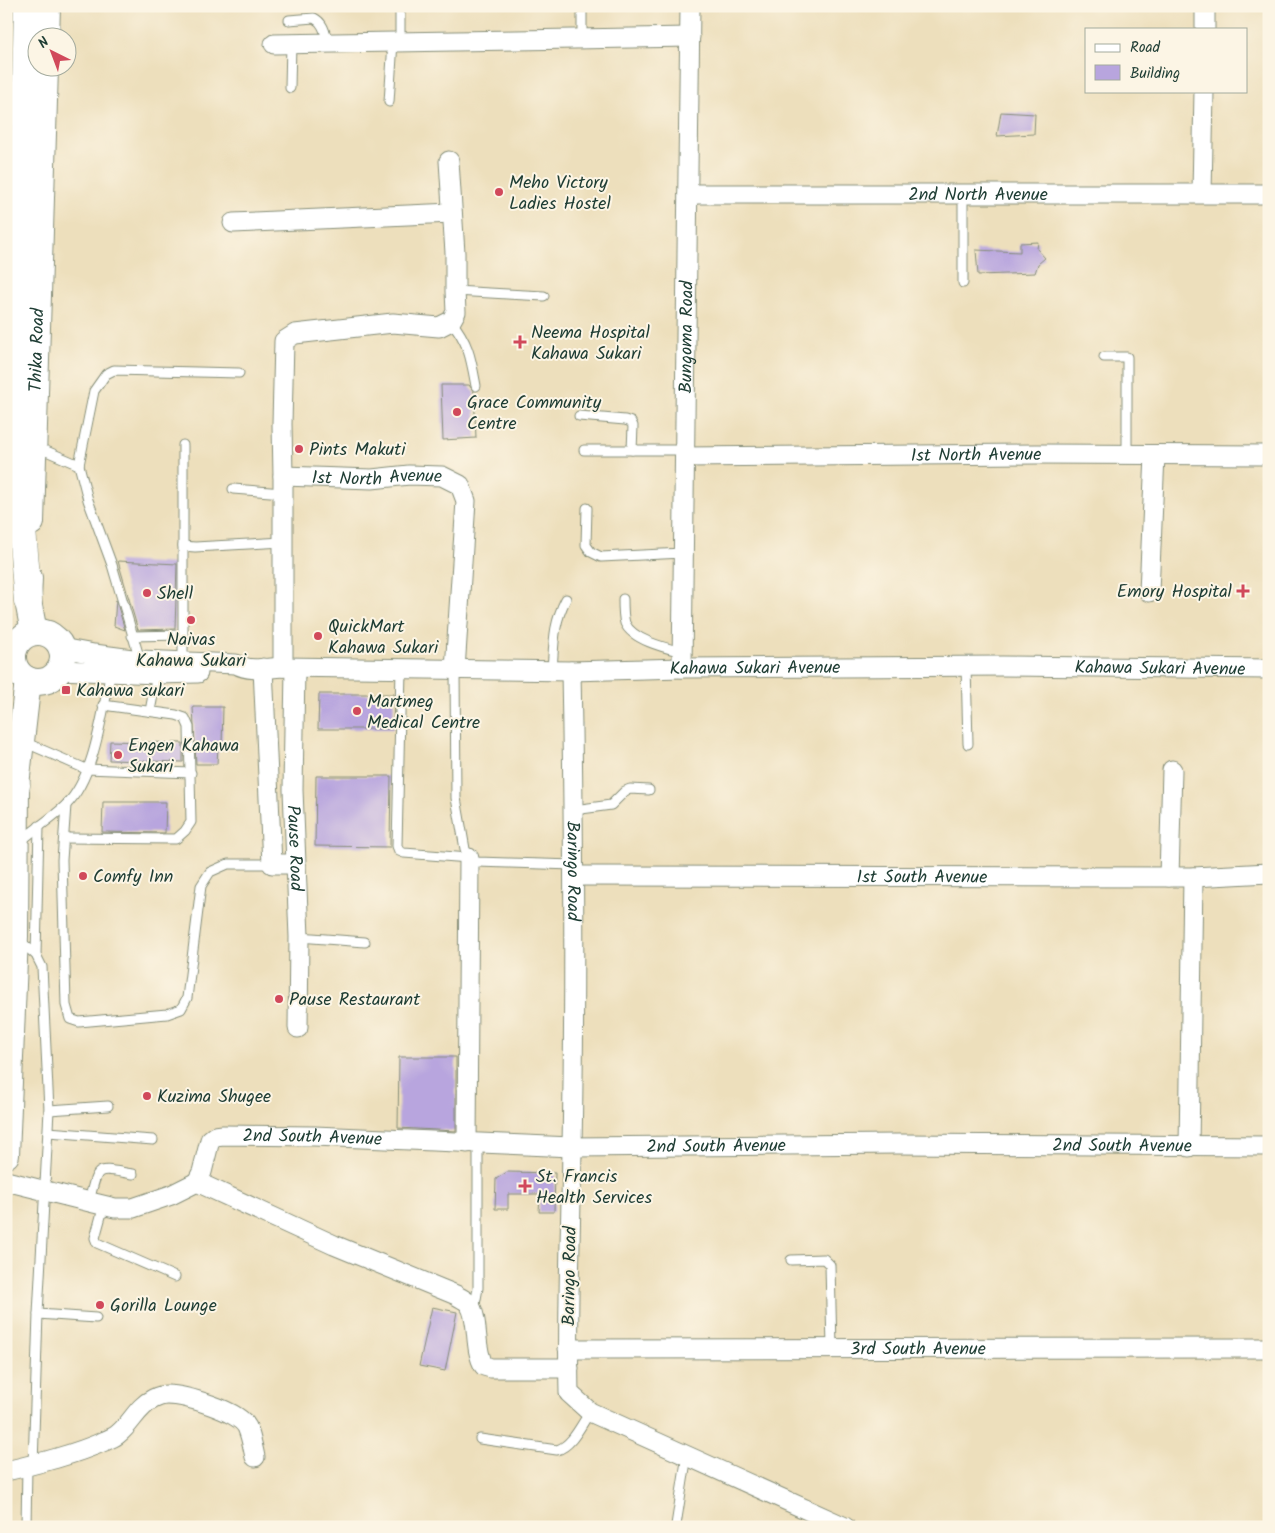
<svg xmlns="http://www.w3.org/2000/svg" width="1275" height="1533" viewBox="0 0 1275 1533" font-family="Kalam,sans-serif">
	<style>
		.building { fill: #b8a5de }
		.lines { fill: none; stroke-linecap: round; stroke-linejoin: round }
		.lane-casing { stroke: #868e78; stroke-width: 11 }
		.street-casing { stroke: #868e78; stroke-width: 21 }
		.secondary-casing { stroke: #868e78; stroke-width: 28 }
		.highway-casing { stroke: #868e78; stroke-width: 29 }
		.lane { stroke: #fff; stroke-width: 9 }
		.street { stroke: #fff; stroke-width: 19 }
		.secondary { stroke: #fff; stroke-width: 26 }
		.highway { stroke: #fff; stroke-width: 28 }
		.poi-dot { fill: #d1495b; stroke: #fcf5e5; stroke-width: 2 }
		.labels { text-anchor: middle; stroke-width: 4; stroke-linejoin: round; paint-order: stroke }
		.poi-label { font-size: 18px; fill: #1f3d34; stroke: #fcf5e5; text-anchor: start }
		.street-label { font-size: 18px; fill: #1f3d34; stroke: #fcf5e5 }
	</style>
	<rect width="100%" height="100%" fill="#fcf5e5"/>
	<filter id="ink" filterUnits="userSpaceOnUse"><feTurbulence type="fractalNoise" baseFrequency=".02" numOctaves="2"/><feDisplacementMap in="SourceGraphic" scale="10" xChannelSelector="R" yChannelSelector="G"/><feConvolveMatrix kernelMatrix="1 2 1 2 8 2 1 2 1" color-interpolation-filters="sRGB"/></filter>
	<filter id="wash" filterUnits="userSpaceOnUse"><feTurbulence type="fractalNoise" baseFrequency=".0096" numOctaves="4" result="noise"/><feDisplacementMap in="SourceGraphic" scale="20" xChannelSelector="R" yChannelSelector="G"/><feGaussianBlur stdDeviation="1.12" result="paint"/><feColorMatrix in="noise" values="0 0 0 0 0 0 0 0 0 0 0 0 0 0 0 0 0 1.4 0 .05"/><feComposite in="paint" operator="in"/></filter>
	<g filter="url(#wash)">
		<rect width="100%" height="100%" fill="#eddfbc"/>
		<g id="blocks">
			<g class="building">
				<polygon points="1001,112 1035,114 1034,134 997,136"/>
				<polygon points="1038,242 1037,249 1045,258 1038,264 1035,273 978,275 976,250 1020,252 1020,243"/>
				<polygon points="441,385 469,385 474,392 476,438 443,440"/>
				<polygon points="118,561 177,564 175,629 138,630"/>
				<polygon points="116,600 125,630 114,626"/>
				<polygon points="319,694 394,694 393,729 318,729"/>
				<polygon points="193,707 223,707 222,746 218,746 217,764 196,764"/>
				<polygon points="110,741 183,743 183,762 109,760"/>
				<polygon points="316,776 391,776 390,847 315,846"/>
				<polygon points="103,802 166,802 165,833 102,832"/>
				<polygon points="399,1057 456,1057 456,1131 398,1128"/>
				<polygon points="507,1172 555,1173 554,1212 539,1212 540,1194 508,1194 508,1209 495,1209 496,1179"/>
				<polygon points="432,1307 457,1312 445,1371 419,1366"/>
			</g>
		</g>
	</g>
	<g filter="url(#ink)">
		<use href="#blocks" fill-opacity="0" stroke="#868e78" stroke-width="1"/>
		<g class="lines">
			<defs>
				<g id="lane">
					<polyline points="400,6 400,42"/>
					<path d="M289,20L314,18C324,23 325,33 328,43"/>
					<polyline points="582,39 582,6"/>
					<polyline points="290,88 291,43"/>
					<polyline points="389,102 393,42"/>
					<polyline points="963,193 963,283"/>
					<polyline points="455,291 544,296"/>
					<path d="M451,321C469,343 471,359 476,386"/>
					<polyline points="1104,357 1127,357 1127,455"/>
					<polyline points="579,416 625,420 631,422 633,426 632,450"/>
					<polyline points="183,445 183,661"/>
					<polyline points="37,447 79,465 88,500 112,565 140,660"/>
					<polyline points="584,450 685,450"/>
					<polyline points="79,465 94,391 106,374 114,370 239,373"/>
					<polyline points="233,489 283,493"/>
					<polyline points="587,508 586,545 591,552 601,557 683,553"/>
					<polyline points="183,546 195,547 283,542"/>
					<path d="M623,599C623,607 623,616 625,623C632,640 666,648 682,652"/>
					<polyline points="132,636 183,635"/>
					<polyline points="966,666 968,744"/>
					<polyline points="401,669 397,846 399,851 404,853 469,858"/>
					<polyline points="455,670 456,798 465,849 469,858 477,862 574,865"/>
					<path d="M552,671C554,643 553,624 566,599"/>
					<polyline points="150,711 157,674"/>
					<polyline points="24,742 86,769 191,773"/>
					<polyline points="66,805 62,860 66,1005 70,1019 79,1022 167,1014 181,1009 187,998 201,886 210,872 228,864 272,864"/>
					<polyline points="574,810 611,805 625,791 630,789 649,790"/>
					<polyline points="64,838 176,839 185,831 191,822 189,727 185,718 176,715 103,705"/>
					<path d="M21,841C35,829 52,818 66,805C95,777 102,711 111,672"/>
					<polyline points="299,937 365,942"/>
					<polyline points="20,941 36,955 42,967 49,1110 38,1314 33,1465"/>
					<polyline points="36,955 39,826"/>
					<polyline points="49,1110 108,1106"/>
					<polyline points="48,1132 153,1140"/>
					<path d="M89,1202C98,1164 96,1168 133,1174"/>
					<polyline points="104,1205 95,1238 97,1243 175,1277"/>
					<polyline points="791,1260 824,1259 830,1265 832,1348"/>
					<polyline points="474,1310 478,1288 478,1143"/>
					<polyline points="38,1314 96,1318"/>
					<path d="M480,1439L557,1450C572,1446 581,1425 590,1412"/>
					<polyline points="676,1525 687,1455"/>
					<polyline points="26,1527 27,1466"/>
				</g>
				<g id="street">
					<polyline points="1205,29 1205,6"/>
					<polyline points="274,44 690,37"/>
					<polyline points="1202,193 1204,91"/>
					<path id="s1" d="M688,194H1269"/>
					<polyline points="233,223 452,213"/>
					<path id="s2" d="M685,457L1036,454L1269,455"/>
					<path id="s3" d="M283,476L372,479L409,475L442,476L460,485L466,501L455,670"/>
					<polyline points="1149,592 1155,455"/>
					<path id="s4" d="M61,648L94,654L140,660L236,664C249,672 268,668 283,667L571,671L682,668L1003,666L1269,669"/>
					<polyline points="283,667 283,476 282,424 284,341 295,334 393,323 439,327 451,321 456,312 455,291 455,253 449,161"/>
					<polyline points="263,668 272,864 296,864"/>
					<path id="s5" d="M295,668L293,790L299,937L298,1028"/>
					<path id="s6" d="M682,668L690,6"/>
					<polyline points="60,670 157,674 198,673"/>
					<path id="s7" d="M571,671C574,830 575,989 572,1147C571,1229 567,1311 569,1393L590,1412L845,1527"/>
					<path id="s8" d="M574,876L1193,877L1269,873"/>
					<polyline points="1169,877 1172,770"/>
					<polyline points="467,1143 469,858"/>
					<polyline points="1189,1147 1193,877"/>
					<path d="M6,1181L94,1203L115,1208H133L171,1195L197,1182L334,1245L456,1295C460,1298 466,1300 469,1304C480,1319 473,1348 484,1366L491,1368H569"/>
					<path id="s9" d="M197,1182L202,1172L210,1140L215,1136L223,1135L314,1136L572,1147L898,1144L1269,1146"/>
					<path id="s10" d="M568,1349L1269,1348"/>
					<path d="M6,1471C40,1463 73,1455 105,1441C109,1439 115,1437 118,1434C132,1423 137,1407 153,1399C157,1397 163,1395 167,1395C185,1395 239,1411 247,1427C251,1436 253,1448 255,1457"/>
				</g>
				<g id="secondary">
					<polyline points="46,38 47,6"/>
					<path id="s11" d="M31,522L45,68"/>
					<polyline points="29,578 28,601 34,632"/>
					<circle cx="38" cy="657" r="25"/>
					<polyline points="6,1155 15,936 16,785 28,680"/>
				</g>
				<g id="highway">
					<polyline points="28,6 17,471 28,601"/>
					<polyline points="6,825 16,785"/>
				</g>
			</defs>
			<use href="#lane" class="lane-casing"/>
			<use href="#street" class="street-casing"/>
			<use href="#secondary" class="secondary-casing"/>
			<use href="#highway" class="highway-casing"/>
			<use href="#lane" class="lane"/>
			<use href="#street" class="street"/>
			<use href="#secondary" class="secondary"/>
			<use href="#highway" class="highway"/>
		</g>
	</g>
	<g class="poi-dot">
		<circle cx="499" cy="192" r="5"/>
		<path d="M517.5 334.5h5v5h5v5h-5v5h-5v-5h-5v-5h5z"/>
		<circle cx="457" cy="412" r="5"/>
		<circle cx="299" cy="449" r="5"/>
		<path d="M1240.5 583.5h5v5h5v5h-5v5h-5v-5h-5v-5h5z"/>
		<circle cx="147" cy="593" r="5"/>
		<circle cx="191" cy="620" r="5"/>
		<circle cx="318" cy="636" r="5"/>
		<rect x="61" y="685" width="10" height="10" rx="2.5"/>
		<circle cx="357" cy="711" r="5"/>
		<circle cx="118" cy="755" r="5"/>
		<circle cx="83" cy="876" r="5"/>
		<circle cx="279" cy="999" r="5"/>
		<circle cx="147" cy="1096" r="5"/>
		<path d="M522.5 1178.5h5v5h5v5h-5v5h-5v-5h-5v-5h5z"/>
		<circle cx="100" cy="1305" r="5"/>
	</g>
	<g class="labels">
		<g class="poi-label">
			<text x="509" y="188">Meho Victory<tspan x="509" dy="21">Ladies Hostel</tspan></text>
			<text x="531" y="338">Neema Hospital<tspan x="531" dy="21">Kahawa Sukari</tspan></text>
			<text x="467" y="408">Grace Community<tspan x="467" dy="21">Centre</tspan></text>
			<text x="309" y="455">Pints Makuti</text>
			<text x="1232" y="597" text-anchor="end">Emory Hospital</text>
			<text x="157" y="599">Shell</text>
			<text x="328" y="632">QuickMart<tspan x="328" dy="21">Kahawa Sukari</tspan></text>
			<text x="191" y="645" text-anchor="middle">Naivas<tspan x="191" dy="21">Kahawa Sukari</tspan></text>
			<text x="76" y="696">Kahawa sukari</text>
			<text x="367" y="707">Martmeg<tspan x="367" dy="21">Medical Centre</tspan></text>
			<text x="128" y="751">Engen Kahawa<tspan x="128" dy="21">Sukari</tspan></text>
			<text x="93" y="882">Comfy Inn</text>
			<text x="289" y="1005">Pause Restaurant</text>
			<text x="157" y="1102">Kuzima Shugee</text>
			<text x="536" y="1182">St. Francis<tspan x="536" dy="21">Health Services</tspan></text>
			<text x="110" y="1311">Gorilla Lounge</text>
		</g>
		<g class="street-label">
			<text dy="6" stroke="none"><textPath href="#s1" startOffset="290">2nd North Avenue</textPath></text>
			<text dy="6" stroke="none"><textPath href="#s6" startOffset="331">Bungoma Road</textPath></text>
			<text dy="6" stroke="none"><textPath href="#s11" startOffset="172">Thika Road</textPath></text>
			<text dy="6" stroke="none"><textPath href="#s2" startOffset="291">1st North Avenue</textPath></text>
			<text dy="6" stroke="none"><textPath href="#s3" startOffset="94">1st North Avenue</textPath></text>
			<text dy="6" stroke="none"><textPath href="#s4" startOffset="1101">Kahawa Sukari Avenue</textPath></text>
			<text dy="6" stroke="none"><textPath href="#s4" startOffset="696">Kahawa Sukari Avenue</textPath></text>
			<text dy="6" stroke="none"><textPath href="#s5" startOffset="180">Pause Road</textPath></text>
			<text dy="6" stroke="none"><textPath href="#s7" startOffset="200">Baringo Road</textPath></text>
			<text dy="6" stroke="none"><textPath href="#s8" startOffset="348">1st South Avenue</textPath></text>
			<text dy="6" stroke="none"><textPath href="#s9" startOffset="148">2nd South Avenue</textPath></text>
			<text dy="6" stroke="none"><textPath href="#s9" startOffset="552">2nd South Avenue</textPath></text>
			<text dy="6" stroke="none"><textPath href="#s9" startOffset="958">2nd South Avenue</textPath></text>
			<text transform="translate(569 1276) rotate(-89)" y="6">Baringo Road</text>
			<text dy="6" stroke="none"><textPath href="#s10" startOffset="350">3rd South Avenue</textPath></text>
		</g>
	</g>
	<rect width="1275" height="1533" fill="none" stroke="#fcf5e5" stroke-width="25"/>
	<rect x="1085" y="28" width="162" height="65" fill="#fcf5e5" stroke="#a4ab9e"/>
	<rect x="1095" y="44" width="25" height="8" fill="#ffffff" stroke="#a4ab9e"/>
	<text x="1130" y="52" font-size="15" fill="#1f3d34">Road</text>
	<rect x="1095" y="65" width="25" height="15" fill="#b8a5de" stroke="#a4ab9e"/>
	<text x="1130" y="78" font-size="15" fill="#1f3d34">Building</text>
	<g transform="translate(52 52) rotate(318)"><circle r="24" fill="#fcf5e5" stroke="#a4ab9e"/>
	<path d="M0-4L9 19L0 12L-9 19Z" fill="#d1495b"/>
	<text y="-8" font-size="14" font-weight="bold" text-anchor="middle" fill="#1f3d34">N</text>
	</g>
</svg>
